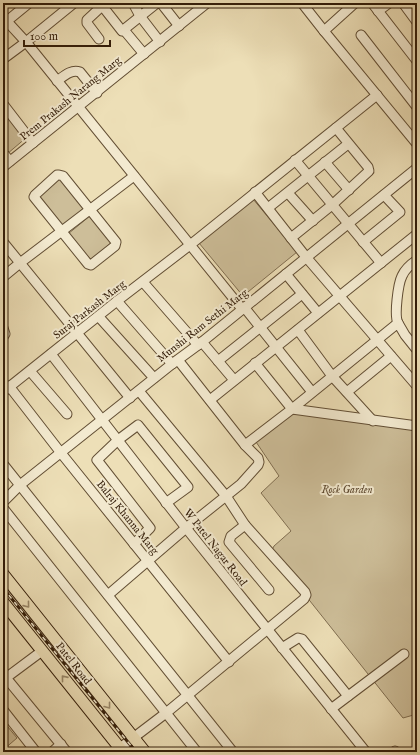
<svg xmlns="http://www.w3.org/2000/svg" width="420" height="755" viewBox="0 0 420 755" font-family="'IM FELL English',serif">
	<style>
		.green { fill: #cdbe99; stroke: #806e51 }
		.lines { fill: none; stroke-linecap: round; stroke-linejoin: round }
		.minor-casing { stroke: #624e34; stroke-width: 11 }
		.major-casing { stroke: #331d09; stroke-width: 13 }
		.minor { stroke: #f3ead0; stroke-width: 9 }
		.major { stroke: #eddfb7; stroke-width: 11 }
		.rail-casing { stroke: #331d09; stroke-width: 3 }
		.rail { stroke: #f3ead0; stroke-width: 1.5; stroke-dasharray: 4.5; stroke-linecap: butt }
		.oneway { stroke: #998869 }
		.labels { text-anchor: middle; stroke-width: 4; stroke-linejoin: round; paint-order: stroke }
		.street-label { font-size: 11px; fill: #331d09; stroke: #f3ead0 }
		.park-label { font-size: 11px; font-style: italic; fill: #614d34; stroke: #f3ead0 }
	</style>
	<rect width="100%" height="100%" fill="#eddfb7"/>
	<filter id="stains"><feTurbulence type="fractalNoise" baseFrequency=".005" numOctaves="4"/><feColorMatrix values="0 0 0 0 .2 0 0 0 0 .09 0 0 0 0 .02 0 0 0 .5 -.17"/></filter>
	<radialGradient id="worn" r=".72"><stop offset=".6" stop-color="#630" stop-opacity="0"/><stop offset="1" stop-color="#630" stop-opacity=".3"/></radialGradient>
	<g class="green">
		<polygon points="3,109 27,137 7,154 3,148"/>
		<polygon points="60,176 86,206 63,227 37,197"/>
		<polygon points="253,199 297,252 243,296 199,243"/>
		<polygon points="91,215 113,241 91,260 68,234"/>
		<polygon points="292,409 417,427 417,714 403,718 271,552 274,546 291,531 261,493 279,476 252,436"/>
		<polygon points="3,721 17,738 3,750"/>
	</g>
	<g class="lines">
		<defs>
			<g id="minor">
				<polyline points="100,3 122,31 157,3"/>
				<polyline points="133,3 140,16 160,42"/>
				<polyline points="161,3 179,26"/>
				<polyline points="302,3 324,31"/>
				<polyline points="355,3 324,31 417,144"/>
				<polyline points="372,3 417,61"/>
				<polyline points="403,3 417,22"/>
				<polyline points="378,11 389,3"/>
				<polyline points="3,17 26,42 242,309"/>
				<polyline points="7,21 29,3"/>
				<polyline points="124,30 144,54"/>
				<polyline points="361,35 417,107"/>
				<polyline points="99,39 87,23 87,20 102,6"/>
				<polyline points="3,59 26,42 74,3"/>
				<path d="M57,81C64,76 71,69 80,72L97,93"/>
				<polyline points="3,104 33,143"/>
				<polyline points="3,153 10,161"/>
				<polyline points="295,160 381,263"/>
				<polyline points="325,162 349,190"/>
				<polyline points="3,167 207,3"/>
				<polygon points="57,175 59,175 63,176 116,242 115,246 91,265 88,264 34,197 35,195"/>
				<polyline points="255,192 306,257 417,386"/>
				<polyline points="288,193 313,221"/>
				<polyline points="268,208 348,144"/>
				<polyline points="291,238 332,205 369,171 368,167 336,128"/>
				<polyline points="3,242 130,398"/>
				<polyline points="363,242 400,212 384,195"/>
				<polyline points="286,274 318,313"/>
				<polyline points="3,277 20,263 134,176"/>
				<polyline points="143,282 198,345"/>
				<polyline points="117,301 172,364"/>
				<polyline points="244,307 312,392"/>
				<polyline points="99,317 154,378"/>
				<path d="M398,323C394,316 398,284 402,276C405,269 411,264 417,260"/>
				<polyline points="3,328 5,334 3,337"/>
				<polyline points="298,330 332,376 373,421"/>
				<polyline points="202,342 234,380"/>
				<polyline points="51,354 186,528 366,752"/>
				<polyline points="218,361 302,294"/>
				<polyline points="255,363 292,409 398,323 405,335 417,350"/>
				<polyline points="30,371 67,414"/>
				<polyline points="9,386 61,453 229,662"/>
				<polyline points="3,392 117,301 190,245 377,95"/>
				<polyline points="347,392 391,356"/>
				<polyline points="210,400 417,234"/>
				<polyline points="245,445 292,409 417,426"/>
				<polyline points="3,464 233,752"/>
				<polyline points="3,502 20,485 172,364 202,342 417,168"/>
				<polyline points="3,508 197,752"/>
				<polyline points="245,525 231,536 229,542 269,590"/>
				<polyline points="134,544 150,528 97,460 118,440 138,425 188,487 166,503"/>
				<polyline points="108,595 186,528 241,484 258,465 259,462 258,458 245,445 178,360"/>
				<polyline points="3,615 5,613"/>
				<polyline points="282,648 298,638 302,639 348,696"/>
				<polyline points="3,674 67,752"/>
				<polyline points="3,680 38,654"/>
				<polyline points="331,709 404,654"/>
				<polyline points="3,710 36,752"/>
				<polyline points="120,748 166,713 304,599 306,595 305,592 245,525 226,496 139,391"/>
				<polyline points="52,752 61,744"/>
				<polyline points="394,752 395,751"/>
			</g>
			<g id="major">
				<polyline points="3,574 145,752"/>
				<polyline points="3,602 123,752"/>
			</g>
		</defs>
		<use href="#minor" class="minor-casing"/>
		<use href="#major" class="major-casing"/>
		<use href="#minor" class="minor"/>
		<use href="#major" class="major"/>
		<defs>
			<polyline id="rail" points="3,588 136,752"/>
		</defs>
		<use href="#rail" class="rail-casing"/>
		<use href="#rail" class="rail"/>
	</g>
	<defs><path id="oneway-chevron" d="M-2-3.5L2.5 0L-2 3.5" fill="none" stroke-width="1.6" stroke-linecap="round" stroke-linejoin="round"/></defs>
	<g class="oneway">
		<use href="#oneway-chevron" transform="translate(27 605) rotate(51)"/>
		<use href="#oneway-chevron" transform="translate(64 678) rotate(-129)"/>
		<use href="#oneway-chevron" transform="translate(108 706) rotate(52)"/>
	</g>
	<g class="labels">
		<g class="street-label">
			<text transform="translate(70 98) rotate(-39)" y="4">Prem Prakash Narang Marg</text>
			<text transform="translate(89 309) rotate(-38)" y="4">Suraj Parkash Marg</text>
			<text transform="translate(202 325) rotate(-38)" y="4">Munshi Ram Sethi Marg</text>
			<text transform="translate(128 517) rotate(51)" y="4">Balraj Khanna Marg</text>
			<text transform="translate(216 547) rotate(52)" y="4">W Patel Nagar Road</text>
			<text transform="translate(74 663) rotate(52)" y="4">Patel Road</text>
		</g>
		<g class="park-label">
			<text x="347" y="493">Rock Garden</text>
		</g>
	</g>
	<rect width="420" height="755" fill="none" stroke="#eddfb7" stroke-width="16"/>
	<rect x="4" y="4" width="412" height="747" fill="none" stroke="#331d09" stroke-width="2"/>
	<rect x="8" y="8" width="404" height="739" fill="none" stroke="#331d09"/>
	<path d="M24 40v6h86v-6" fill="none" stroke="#331d09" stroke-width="2"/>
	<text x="30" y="40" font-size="12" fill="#331d09" stroke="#f3ead0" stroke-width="3" paint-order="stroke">100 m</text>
	<rect width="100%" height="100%" filter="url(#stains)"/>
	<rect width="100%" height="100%" fill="url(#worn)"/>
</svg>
